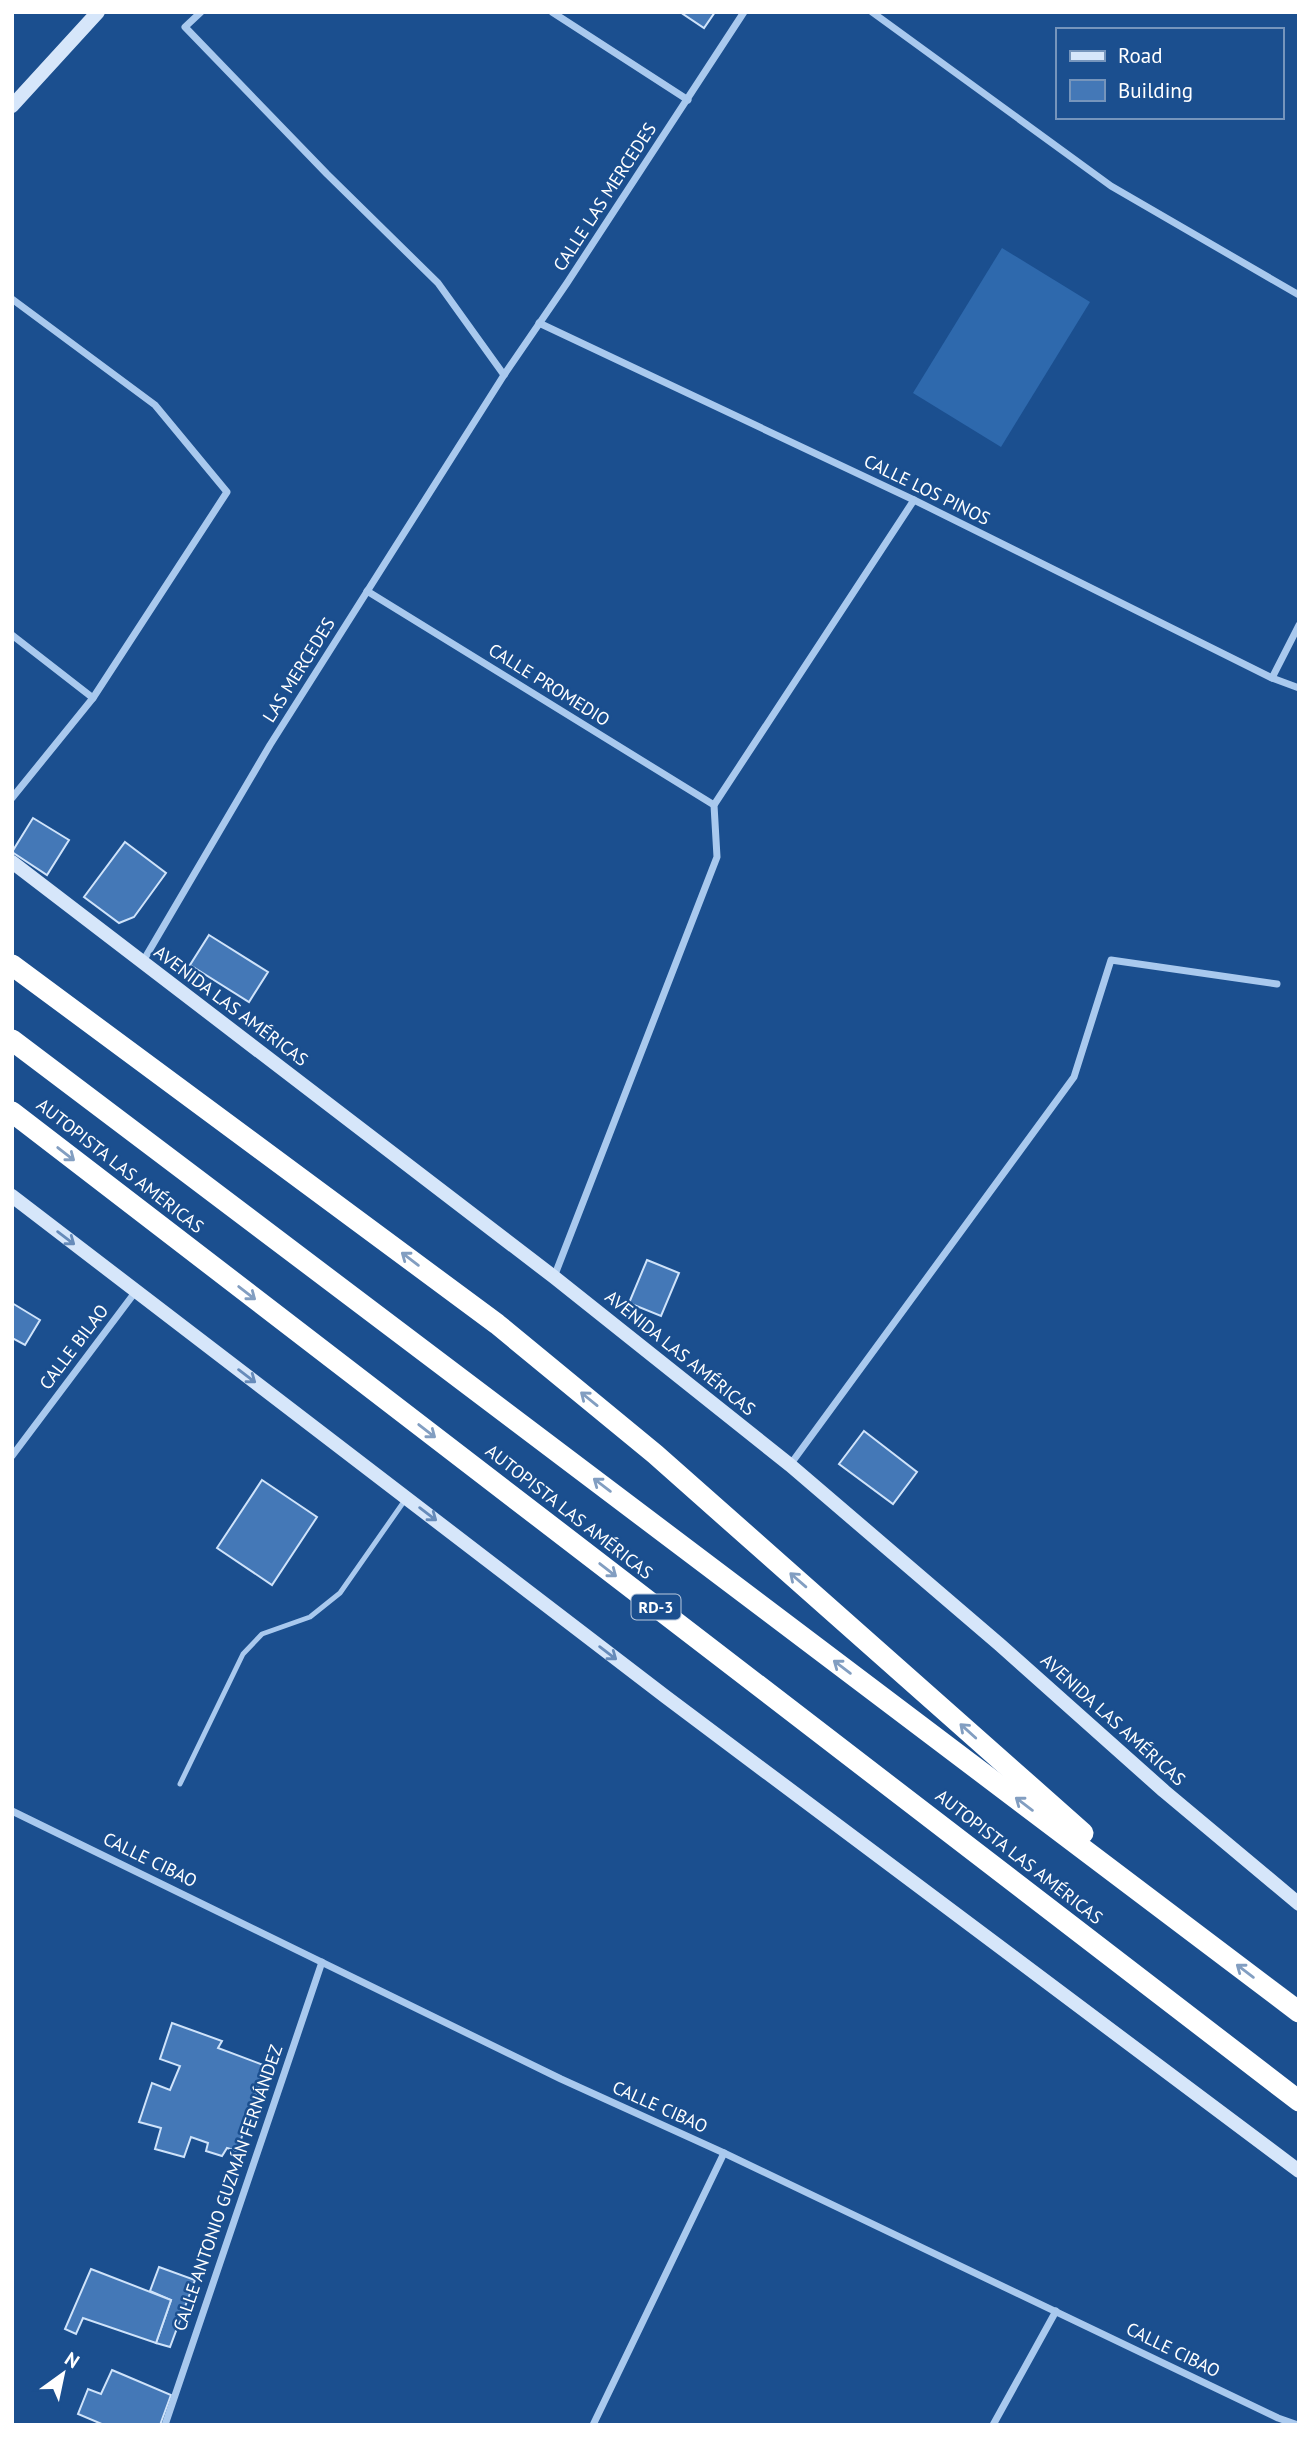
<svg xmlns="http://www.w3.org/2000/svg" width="1311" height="2437" viewBox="0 0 1311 2437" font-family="'PT Sans',sans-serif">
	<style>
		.garden { fill: #2e69ad }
		.building { fill: #4478b7; stroke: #cfe3fa; stroke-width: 2 }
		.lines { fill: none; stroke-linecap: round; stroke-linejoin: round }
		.lane { stroke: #a9c9ee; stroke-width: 5 }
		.street { stroke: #a9c9ee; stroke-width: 7 }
		.secondary { stroke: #d6e6fa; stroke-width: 14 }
		.highway { stroke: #fff; stroke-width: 21 }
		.oneway { stroke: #829ec1 }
		.oneway2 { stroke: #668bba }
		.labels { text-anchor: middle; stroke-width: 5; stroke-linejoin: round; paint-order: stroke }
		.shield { fill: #1b4f8f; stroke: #bbcadd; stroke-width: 2 }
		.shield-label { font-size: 16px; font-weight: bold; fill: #fff }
		.street-label { font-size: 18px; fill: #fff; stroke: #1b4f8f }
	</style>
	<rect width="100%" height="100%" fill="#1b4f8f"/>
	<polygon class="garden" points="1002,248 1090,302 1001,447 913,393"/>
	<g class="building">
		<polygon points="680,12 715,12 704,28"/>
		<polygon points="33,818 69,840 47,875 12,852"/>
		<polygon points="125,842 166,873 134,917 119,923 84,897"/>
		<polygon points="209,935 268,972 249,1002 190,965"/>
		<polygon points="647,1260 679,1273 661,1316 629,1303"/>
		<polygon points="12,1303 40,1320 25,1345 12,1338"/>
		<polygon points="864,1431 917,1472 893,1504 839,1464"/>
		<polygon points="262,1480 317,1517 272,1585 217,1548"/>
		<polygon points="172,2023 222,2041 218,2048 266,2066 237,2151 227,2148 222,2156 206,2151 208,2143 191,2137 184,2157 155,2149 161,2128 139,2122 152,2083 170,2090 180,2066 160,2059"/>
		<polygon points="159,2267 195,2280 170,2347 156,2343 171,2300 150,2291"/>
		<polygon points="91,2269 171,2300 156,2343 83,2318 76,2334 65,2329"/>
		<polygon points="112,2370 171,2395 160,2425 104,2425 78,2414 88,2389 101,2394"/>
	</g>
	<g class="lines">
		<polyline class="lane" points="180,1784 243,1654 262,1634 310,1617 340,1593 405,1500"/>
		<g class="street">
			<polyline points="201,12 185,27 327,174 438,283 504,375"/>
			<polyline points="552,12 688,100"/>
			<polyline points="872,12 1111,186 1299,295"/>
			<polyline points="12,299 155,405 227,492 93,698"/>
			<polyline points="539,323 914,500 1272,678 1299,688"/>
			<polyline points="367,591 714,805"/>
			<polyline points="12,635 93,698 12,798"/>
			<polyline points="1272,678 1299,625"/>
			<polyline points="142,963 270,745 504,375 567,283 744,12"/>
			<polyline points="554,1277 717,857 714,805 914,500"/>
			<polyline points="12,1456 136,1291"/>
			<polyline points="790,1465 1074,1077 1111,960 1277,984"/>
			<polyline points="12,1811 561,2079 724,2153 1278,2418 1298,2425"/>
			<polyline points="165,2425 322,1962"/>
			<polyline points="593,2425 724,2153"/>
			<polyline points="993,2425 1056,2311"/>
		</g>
		<g class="secondary">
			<polyline points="12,106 98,12"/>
			<polyline points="12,862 554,1277 790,1465 999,1644 1164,1791 1299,1904"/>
			<polyline points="12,1196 666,1697 1299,2171"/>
		</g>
		<g class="highway">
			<polyline points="12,965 497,1324 655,1454 1083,1833"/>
			<polyline points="12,1040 1299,2012"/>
			<polyline points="12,1112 1299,2101"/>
		</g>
	</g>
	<defs><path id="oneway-shaft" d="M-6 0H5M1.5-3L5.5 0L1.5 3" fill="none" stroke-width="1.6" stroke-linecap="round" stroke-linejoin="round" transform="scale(1.75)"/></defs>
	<g class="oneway">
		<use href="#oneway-shaft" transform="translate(66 1154) rotate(38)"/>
		<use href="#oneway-shaft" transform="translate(410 1259) rotate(-143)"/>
		<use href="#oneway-shaft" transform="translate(247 1293) rotate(38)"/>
		<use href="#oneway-shaft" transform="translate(589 1399) rotate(-141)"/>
		<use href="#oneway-shaft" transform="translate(427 1431) rotate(38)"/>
		<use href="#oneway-shaft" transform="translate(602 1485) rotate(-143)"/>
		<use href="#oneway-shaft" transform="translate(608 1570) rotate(38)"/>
		<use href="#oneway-shaft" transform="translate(798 1580) rotate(-139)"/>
		<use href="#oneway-shaft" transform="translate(842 1667) rotate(-143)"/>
		<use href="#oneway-shaft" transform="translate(968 1731) rotate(-138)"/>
		<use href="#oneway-shaft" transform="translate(1024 1804) rotate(-143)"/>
		<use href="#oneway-shaft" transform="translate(1245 1971) rotate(-143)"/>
	</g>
	<g class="oneway2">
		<use href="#oneway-shaft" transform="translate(66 1238) rotate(37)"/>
		<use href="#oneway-shaft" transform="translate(247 1376) rotate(37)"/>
		<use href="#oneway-shaft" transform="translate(428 1514) rotate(37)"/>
		<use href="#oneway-shaft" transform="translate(608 1653) rotate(37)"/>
	</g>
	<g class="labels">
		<rect class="shield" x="631.5" y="1594.5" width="49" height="25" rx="5"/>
		<g class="shield-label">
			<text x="656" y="1613">RD-3</text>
		</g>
		<g class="street-label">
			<text transform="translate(605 197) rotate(-57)" y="6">CALLE LAS MERCEDES</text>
			<text transform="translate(927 490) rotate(26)" y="6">CALLE LOS PINOS</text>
			<text transform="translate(299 670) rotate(-58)" y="6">LAS MERCEDES</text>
			<text transform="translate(549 685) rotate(32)" y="6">CALLE PROMEDIO</text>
			<text transform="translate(231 1006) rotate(37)" y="6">AVENIDA LAS AMÉRICAS</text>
			<text transform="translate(120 1166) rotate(38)" y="6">AUTOPISTA LAS AMÉRICAS</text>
			<text transform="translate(74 1347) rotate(-53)" y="6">CALLE BILAO</text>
			<text transform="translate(680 1353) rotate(39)" y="6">AVENIDA LAS AMÉRICAS</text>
			<text transform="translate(569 1512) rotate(38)" y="6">AUTOPISTA LAS AMÉRICAS</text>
			<text transform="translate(1113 1720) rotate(42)" y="6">AVENIDA LAS AMÉRICAS</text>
			<text transform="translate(1019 1857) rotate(38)" y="6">AUTOPISTA LAS AMÉRICAS</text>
			<text transform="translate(150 1860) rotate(26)" y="6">CALLE CIBAO</text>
			<text transform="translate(660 2107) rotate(24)" y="6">CALLE CIBAO</text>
			<text transform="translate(228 2188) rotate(-71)" y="6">CALLE ANTONIO GUZMÁN FERNÁNDEZ</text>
			<text transform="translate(1173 2350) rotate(26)" y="6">CALLE CIBAO</text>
		</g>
	</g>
	<rect width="1311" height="2437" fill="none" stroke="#ffffff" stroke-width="28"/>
	<rect x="1056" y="28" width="228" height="91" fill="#1b4f8f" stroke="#7695bc" stroke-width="2"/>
	<rect x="1070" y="51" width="35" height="10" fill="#d6e6fa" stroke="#7695bc" stroke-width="2"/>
	<text x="1118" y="63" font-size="21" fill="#ffffff">Road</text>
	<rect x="1070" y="80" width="35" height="21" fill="#4478b7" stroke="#7695bc" stroke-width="2"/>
	<text x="1118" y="98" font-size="21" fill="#ffffff">Building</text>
	<g transform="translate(63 2374) rotate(33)" stroke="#1b4f8f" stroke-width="5" paint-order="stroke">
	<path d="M0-5L12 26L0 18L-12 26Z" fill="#ffffff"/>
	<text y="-10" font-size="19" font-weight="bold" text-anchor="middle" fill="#ffffff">N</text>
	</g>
</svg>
